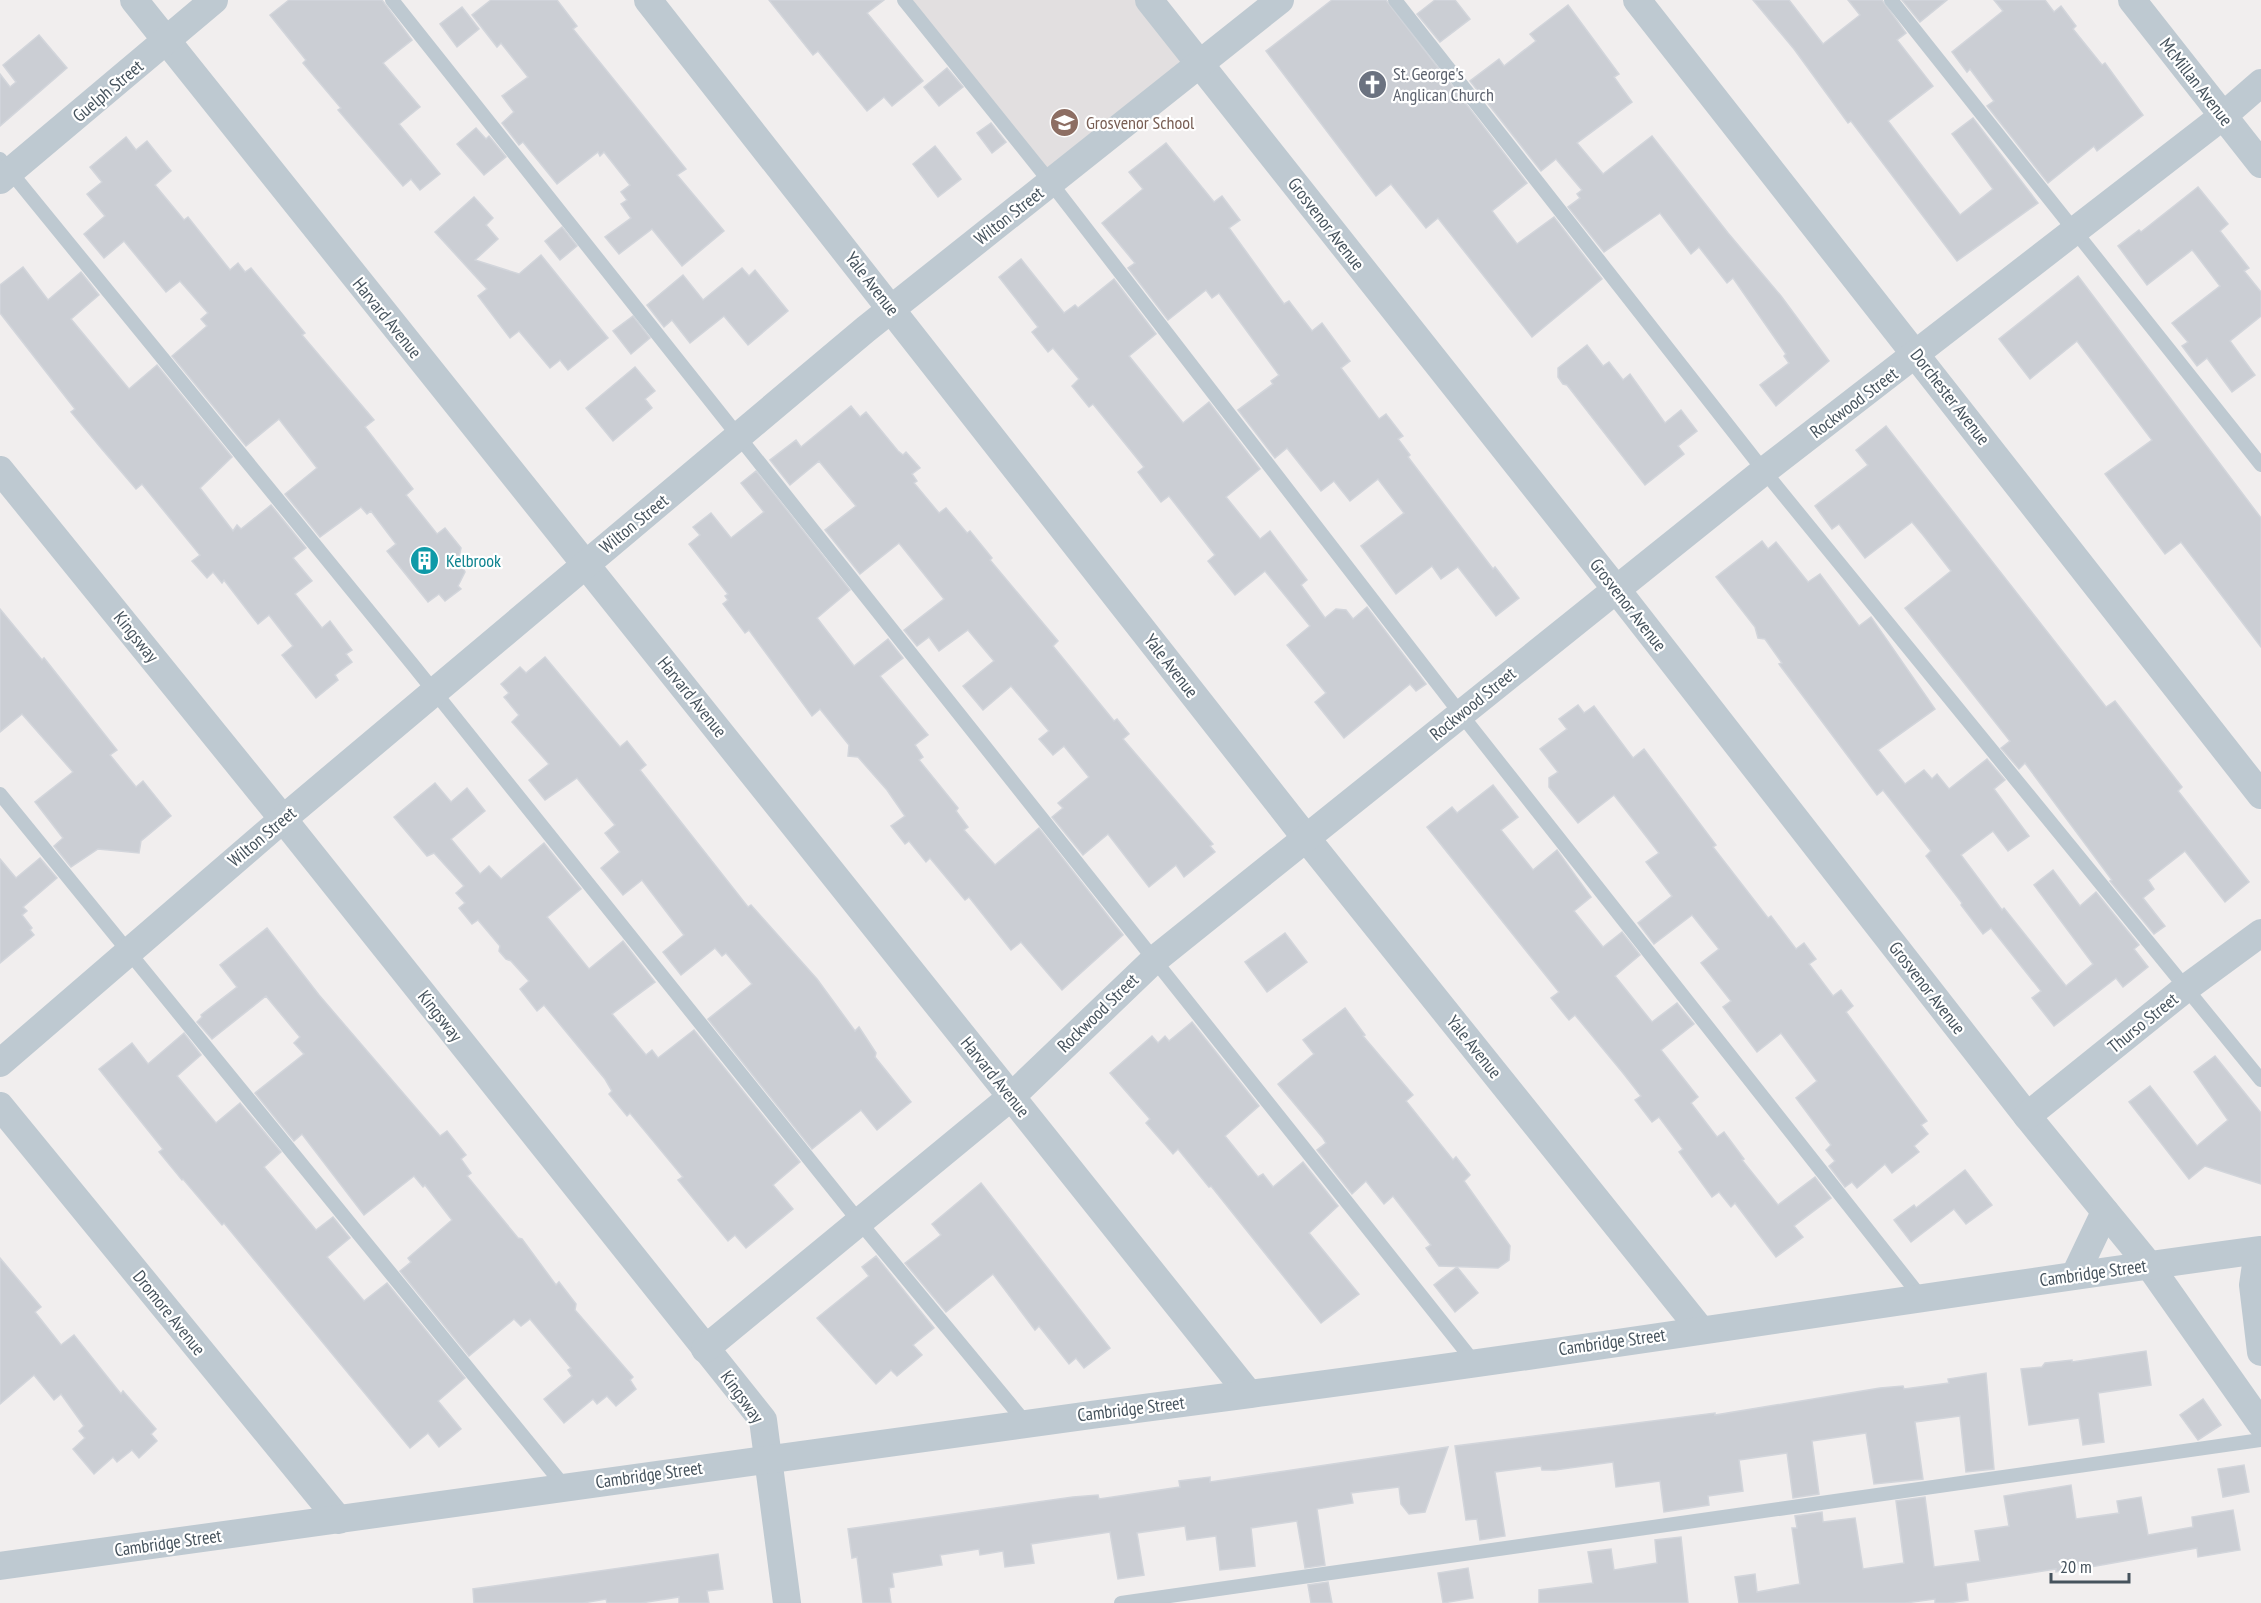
<svg xmlns="http://www.w3.org/2000/svg" width="2261" height="1603" viewBox="0 0 2261 1603" font-family="'PT Sans Narrow',sans-serif">
	<style>
		.education { fill: #e2dfe0 }
		.building { fill: #cbced4; stroke: #d2d5db; stroke-width: 1.5 }
		.lines { fill: none; stroke-linecap: round; stroke-linejoin: round }
		.service { stroke: #bec9d1; stroke-width: 14 }
		.minor { stroke: #bec9d1; stroke-width: 28 }
		.labels { text-anchor: middle; stroke-width: 4.5; stroke-linejoin: round; paint-order: stroke }
		.worship-label { font-size: 18px; fill: #5b616d; stroke: #fff; text-anchor: start }
		.street-label { font-size: 18px; fill: #46535d; stroke: #fff }
		.education-label { font-size: 18px; fill: #785e54; stroke: #fff; text-anchor: start }
		.culture-label { font-size: 18px; fill: #0d838f; stroke: #fff; text-anchor: start }
	</style>
	<rect width="100%" height="100%" fill="#f1eeee"/>
	<polygon class="education" points="904,0 1149,0 1200,65 1051,183"/>
	<g class="building">
		<polygon points="289,0 382,0 412,40 383,63 420,107 399,124 440,174 420,190 411,179 403,186 338,110 341,108 303,63 306,60 270,15"/>
		<polygon points="491,0 557,0 577,26 573,29 686,169 677,175 724,231 682,266 652,229 619,254 605,237 631,218 621,204 627,200 621,192 630,185 604,152 600,156 598,152 557,184 523,142 519,145 502,123 514,112 502,96 528,77 501,43 497,47 472,15"/>
		<polygon points="769,0 884,0 867,13 923,81 892,106 884,97 867,111 818,51 813,55"/>
		<polygon points="1332,0 1386,0 1527,183 1492,211 1517,244 1554,217 1602,279 1532,337 1438,218 1426,228 1391,184 1376,196 1266,51"/>
		<polygon points="1435,0 1455,0 1470,19 1440,42 1417,14"/>
		<polygon points="1753,0 1789,0 1823,44 1860,15 1848,0 1882,0 1906,33 1897,40 1933,86 1888,121 1929,175 1960,215 1993,189 1952,134 1973,118 2038,203 1957,261 1851,121 1848,123 1794,49"/>
		<polygon points="1902,0 1947,0 1920,22"/>
		<polygon points="1994,0 2045,0 2054,12 2061,6 2076,26 2073,29 2102,65 2105,63 2143,115 2097,151 2094,146 2048,183 1987,106 1994,101 1970,69 1967,72 1952,52 2003,11"/>
		<polygon points="1568,5 1619,74 1614,77 1632,102 1577,143 1603,174 1652,136 1728,233 1781,296 1829,361 1776,406 1760,385 1789,363 1784,356 1786,354 1733,278 1727,283 1699,247 1691,254 1660,213 1604,252 1568,207 1580,198 1577,194 1582,190 1556,159 1541,171 1470,81 1499,59 1504,66 1536,41 1530,34"/>
		<polygon points="462,7 479,29 457,47 440,24"/>
		<polygon points="39,35 67,68 0,126 0,74 10,87 16,82 3,65"/>
		<polygon points="947,68 963,87 939,106 924,87"/>
		<polygon points="991,123 1006,142 992,153 977,133"/>
		<polygon points="476,128 486,139 489,136 506,157 484,175 457,144"/>
		<polygon points="126,137 136,150 147,141 171,171 155,185 184,220 188,217 230,270 238,263 245,272 251,268 305,333 302,335 374,420 365,427 413,489 406,495 437,534 445,528 461,548 459,558 465,572 458,586 461,589 445,601 439,594 428,602 387,551 396,544 371,511 367,514 361,507 320,537 285,494 317,468 279,419 246,446 172,356 207,326 201,319 208,313 180,281 166,292 124,241 104,258 84,234 105,216 87,194 102,182 90,167"/>
		<polygon points="1166,143 1214,202 1222,196 1240,220 1229,228 1284,304 1289,301 1312,331 1322,323 1350,361 1341,368 1379,419 1386,414 1403,436 1398,439 1410,455 1408,457 1493,569 1495,567 1519,598 1496,616 1458,567 1441,579 1432,566 1396,594 1361,546 1404,513 1378,479 1350,501 1334,481 1321,491 1287,448 1275,458 1238,410 1273,384 1271,381 1279,375 1219,293 1212,298 1206,290 1168,320 1128,268 1135,263 1102,223 1143,189 1129,172"/>
		<polygon points="935,146 961,179 938,197 913,164"/>
		<polygon points="2198,187 2228,224 2220,231 2249,268 2244,271 2261,292 2261,316 2230,341 2255,375 2232,392 2207,358 2197,366 2182,346 2188,342 2172,323 2220,286 2194,252 2192,250 2147,285 2118,246 2139,230 2141,232"/>
		<polygon points="474,197 493,218 486,225 498,239 475,260 519,274 541,255 608,338 568,370 560,360 550,368 519,331 510,338 478,296 487,289 435,232"/>
		<polygon points="562,227 577,246 560,260 545,241"/>
		<polygon points="1021,259 1064,313 1075,305 1078,308 1114,279 1156,334 1129,356 1183,423 1209,402 1260,469 1226,497 1260,539 1270,531 1307,580 1301,585 1325,618 1336,609 1346,610 1353,619 1367,607 1426,684 1416,691 1410,684 1344,738 1315,702 1326,693 1287,645 1310,626 1265,571 1235,595 1208,561 1215,555 1169,496 1161,502 1138,472 1144,467 1093,404 1089,407 1072,386 1079,379 1053,348 1048,352 1032,332 1038,327 999,277"/>
		<polygon points="23,267 48,300 81,272 99,295 71,319 129,389 157,365 232,457 200,488 233,531 237,525 241,529 271,505 306,548 293,558 312,581 295,594 322,628 330,621 352,650 346,654 352,662 335,675 338,680 316,698 282,655 293,646 269,615 258,624 224,580 222,583 213,572 207,578 192,561 200,555 142,484 136,489 101,448 71,412 75,409 0,313 0,285"/>
		<polygon points="742,268 749,276 755,270 788,311 748,345 724,316 690,343 672,320 664,327 647,305 683,275 703,300"/>
		<polygon points="2078,276 2261,518 2261,647 2181,542 2165,554 2105,474 2152,440 2077,341 2030,379 1999,339"/>
		<polygon points="633,316 650,338 631,354 613,331"/>
		<polygon points="1587,345 1603,366 1609,362 1623,380 1630,374 1665,423 1681,410 1697,431 1678,446 1684,454 1645,485 1567,385 1563,384 1558,377 1558,368"/>
		<polygon points="635,367 655,391 645,399 652,408 613,441 586,408"/>
		<polygon points="851,406 860,417 866,412 898,451 903,455 906,452 920,468 912,474 917,481 914,483 939,513 946,508 967,533 970,531 992,558 990,560 1058,641 1053,646 1114,721 1117,719 1129,734 1123,739 1213,844 1210,846 1215,852 1184,877 1176,865 1149,887 1108,834 1083,855 1052,817 1063,808 1058,803 1089,777 1064,746 1053,755 1039,739 1049,731 1011,686 983,710 963,686 994,661 968,630 939,651 929,637 917,646 904,630 944,599 899,543 860,574 825,530 856,506 819,461 790,485 770,460 796,440 801,447"/>
		<polygon points="1886,426 2106,707 2115,701 2182,787 2178,791 2249,882 2225,902 2185,851 2148,880 2154,889 2143,898 2165,926 2154,934 2110,881 2112,880 2025,763 2019,769 2001,748 2010,741 1905,608 1951,571 1923,535 1912,522 1865,558 1839,524 1832,529 1815,506 1868,465 1856,450"/>
		<polygon points="756,471 850,590 817,618 854,666 888,639 903,658 880,676 928,735 915,745 923,757 919,760 958,808 956,811 968,827 964,830 995,865 1039,828 1123,935 1062,990 1021,942 1011,950 969,897 965,900 930,858 926,862 909,841 905,844 891,826 905,816 887,790 858,757 848,756 849,745 820,709 812,716 749,630 745,633 723,604 728,600 725,596 728,594 689,544 700,535 693,527 711,513 731,538 764,512 741,483"/>
		<polygon points="1762,541 1768,549 1776,542 1808,582 1820,574 1859,626 1871,617 1935,709 1878,750 1905,784 1924,770 1932,779 1937,774 1949,789 1987,759 2005,780 1994,789 2029,836 2008,851 1993,831 1961,855 2002,910 2004,908 2066,986 2093,964 2034,885 2053,870 2080,906 2096,892 2139,945 2134,949 2148,967 2123,987 2116,978 2054,1026 2032,998 2041,991 1991,928 1983,934 1961,905 1962,903 1926,856 1931,851 1883,790 1877,795 1779,664 1782,663 1765,639 1758,638 1755,627 1716,577"/>
		<polygon points="0,609 42,660 44,658 117,750 110,755 136,787 143,781 171,816 141,841 139,853 98,849 71,867 54,846 63,838 35,802 73,772 22,714 0,732"/>
		<polygon points="545,657 620,747 627,741 646,765 640,770 748,907 751,905 817,979 855,1031 859,1027 876,1053 875,1057 911,1102 877,1130 861,1110 812,1149 708,1019 752,984 726,953 722,956 715,948 681,975 663,952 684,935 642,880 623,895 601,868 620,852 605,833 615,825 577,778 545,800 529,780 549,764 512,722 519,715 504,697 509,693 501,684 520,667 526,673"/>
		<polygon points="1578,705 1584,713 1594,706 1633,758 1644,749 1716,845 1713,847 1768,918 1771,916 1796,949 1804,943 1816,959 1809,964 1833,996 1841,990 1853,1006 1846,1012 1927,1121 1921,1125 1928,1134 1914,1146 1919,1152 1892,1173 1885,1164 1857,1188 1852,1182 1845,1187 1829,1166 1835,1161 1826,1150 1831,1145 1796,1098 1817,1081 1781,1033 1757,1052 1723,1007 1731,1001 1701,963 1719,949 1692,915 1654,944 1638,923 1672,896 1646,862 1659,853 1614,795 1578,823 1549,787 1549,778 1558,772 1540,749 1567,729 1559,719"/>
		<polygon points="435,783 451,802 467,788 485,811 451,839 480,874 489,866 501,879 544,843 581,889 547,917 589,969 623,941 655,982 612,1014 646,1055 652,1050 658,1058 694,1030 800,1162 773,1185 793,1209 746,1248 735,1235 728,1241 678,1180 683,1177 630,1113 627,1116 609,1094 612,1091 605,1079 544,1005 537,1011 520,989 529,981 511,961 506,959 499,951 500,946 478,920 472,924 459,908 465,903 456,893 464,886 434,853 427,856 394,817"/>
		<polygon points="1493,785 1518,817 1501,830 1533,870 1557,850 1591,897 1574,911 1603,947 1622,932 1640,955 1615,976 1652,1022 1677,1003 1694,1024 1661,1050 1698,1097 1691,1103 1717,1137 1724,1132 1744,1159 1742,1160 1778,1205 1815,1177 1831,1198 1794,1226 1803,1237 1776,1257 1735,1203 1731,1207 1719,1192 1712,1197 1679,1152 1683,1149 1659,1117 1652,1122 1635,1100 1641,1096 1623,1073 1575,1015 1569,1020 1551,998 1559,992 1427,827 1452,807 1457,813"/>
		<polygon points="40,858 57,878 23,907 27,911 22,915 32,928 30,930 34,935 0,963 0,859 16,878"/>
		<polygon points="267,928 319,995 440,1136 447,1131 466,1155 461,1159 471,1173 467,1176 518,1238 522,1239 556,1285 559,1282 576,1304 575,1310 633,1377 630,1380 636,1389 616,1406 607,1396 597,1404 593,1399 564,1423 544,1399 572,1376 568,1370 571,1368 530,1319 521,1326 514,1319 469,1356 400,1271 411,1262 408,1258 452,1220 425,1185 423,1187 414,1176 364,1215 302,1134 294,1141 255,1093 304,1054 294,1043 300,1037 266,996 212,1039 197,1022 202,1017 201,1015 237,987 220,965"/>
		<polygon points="1285,933 1307,962 1267,992 1245,962"/>
		<polygon points="1345,1008 1365,1035 1363,1036 1413,1095 1406,1101 1453,1160 1456,1157 1470,1175 1464,1181 1510,1246 1509,1260 1498,1268 1439,1266 1426,1248 1431,1245 1393,1196 1384,1204 1366,1181 1352,1194 1317,1150 1326,1143 1323,1138 1278,1084 1314,1054 1303,1040"/>
		<polygon points="1192,1022 1259,1106 1225,1136 1258,1177 1263,1174 1273,1187 1303,1162 1338,1206 1309,1233 1359,1294 1321,1323 1211,1186 1209,1187 1178,1149 1173,1154 1146,1123 1150,1119 1110,1073 1152,1036 1158,1043 1165,1036 1169,1041"/>
		<polygon points="184,1033 201,1055 177,1076 216,1123 240,1103 281,1152 264,1167 316,1230 333,1217 350,1238 327,1257 364,1301 387,1283 465,1378 438,1401 461,1429 439,1447 428,1433 410,1448 224,1223 222,1225 183,1179 182,1180 159,1152 163,1149 99,1069 132,1043 148,1064"/>
		<polygon points="2215,1056 2261,1113 2261,1184 2205,1166 2189,1179 2129,1102 2150,1086 2197,1146 2228,1120 2194,1072"/>
		<polygon points="1965,1170 1992,1205 1966,1224 1954,1209 1911,1242 1894,1220 1914,1205 1916,1208"/>
		<polygon points="981,1183 1110,1348 1084,1368 1076,1358 1069,1364 1039,1326 1035,1330 993,1274 946,1312 905,1263 941,1235 932,1224"/>
		<polygon points="876,1256 934,1328 913,1345 922,1355 897,1376 891,1370 876,1384 817,1318 869,1276 862,1267"/>
		<polygon points="0,1258 41,1307 35,1312 61,1345 74,1335 121,1394 123,1391 156,1429 151,1434 157,1441 139,1458 132,1450 117,1462 113,1457 94,1474 73,1449 85,1438 79,1431 84,1426 61,1394 54,1400 34,1375 0,1404"/>
		<polygon points="1457,1267 1478,1293 1455,1312 1434,1285"/>
		<polygon points="2146,1351 2151,1385 2098,1393 2104,1442 2083,1445 2079,1418 2029,1425 2021,1369 2042,1367 2045,1363 2072,1360 2072,1362"/>
		<polygon points="1986,1373 1994,1469 1966,1472 1960,1416 1915,1422 1923,1479 1874,1484 1866,1433 1812,1441 1819,1494 1793,1498 1787,1453 1739,1460 1743,1491 1708,1496 1709,1505 1664,1512 1660,1481 1616,1487 1613,1462 1555,1470 1542,1470 1541,1466 1495,1472 1505,1536 1480,1540 1477,1519 1466,1520 1455,1446 1715,1413 1715,1415 1880,1388 1903,1386 1904,1389 1949,1383 1948,1379"/>
		<polygon points="2203,1399 2221,1425 2198,1440 2180,1415"/>
		<polygon points="1448,1447 1425,1512 1409,1514 1401,1504 1399,1487 1351,1493 1353,1503 1317,1509 1325,1565 1305,1568 1297,1521 1251,1528 1255,1566 1220,1570 1216,1536 1187,1540 1185,1526 1137,1533 1144,1575 1118,1579 1110,1532 1031,1544 1034,1563 1005,1567 1003,1551 980,1555 979,1549 940,1555 942,1565 892,1573 894,1587 889,1588 891,1603 863,1603 857,1557 852,1558 848,1529 1073,1497 1098,1495 1099,1499 1180,1487 1179,1481 1210,1477 1210,1482"/>
		<polygon points="2244,1465 2249,1492 2223,1497 2218,1469"/>
		<polygon points="2071,1485 2076,1519 2119,1513 2117,1501 2141,1497 2148,1535 2193,1527 2192,1517 2233,1510 2240,1550 2198,1557 2197,1548 2096,1566 2056,1572 2056,1569 1966,1583 1968,1600 1948,1603 1935,1603 1935,1599 1905,1603 1739,1603 1735,1577 1755,1574 1757,1592 1800,1584 1792,1528 1797,1528 1795,1516 1822,1512 1823,1522 1855,1518 1863,1569 1904,1563 1896,1501 1925,1497 1934,1567 1980,1561 1975,1531 2009,1526 2004,1496"/>
		<polygon points="1681,1537 1688,1603 1539,1603 1539,1590 1593,1583 1588,1552 1611,1549 1614,1570 1657,1563 1655,1540"/>
		<polygon points="718,1554 723,1589 707,1591 709,1603 679,1603 679,1597 641,1603 607,1603 606,1599 583,1603 474,1603 473,1589"/>
		<polygon points="1468,1568 1473,1598 1443,1603 1438,1573"/>
		<polygon points="1328,1582 1332,1603 1311,1603 1308,1585"/>
	</g>
	<g class="lines">
		<g class="service">
			<path d="M392,0C755,453 1112,909 1474,1362"/>
			<polyline points="904,0 1051,183 1460,713 1920,1296"/>
			<polyline points="1395,0 1764,471 2261,1080"/>
			<polyline points="1891,0 2261,465"/>
			<polyline points="0,159 413,665 858,1220 1025,1422"/>
			<polyline points="0,794 564,1486"/>
			<polyline points="1121,1603 2261,1440"/>
		</g>
		<g class="minor">
			<polyline points="134,0 1249,1394"/>
			<polyline points="648,0 1306,838 1700,1329"/>
			<polyline points="1149,0 1616,589 2027,1116 2149,1265 2261,1424"/>
			<polyline points="1637,0 2261,795"/>
			<polyline points="2132,0 2261,164"/>
			<polyline points="0,180 214,0"/>
			<polyline points="0,470 283,819 763,1420 787,1603"/>
			<polyline points="0,1063 283,819 866,329 1280,0"/>
			<polyline points="0,1106 339,1520"/>
			<polyline points="2027,1116 2186,988 2261,933"/>
			<polyline points="2258,1251 2253,1285 2261,1352"/>
			<polyline points="2075,1275 2105,1212"/>
			<polyline points="705,1349 1011,1097 1153,961 1764,471 2223,116 2261,83"/>
			<path d="M0,1566C417,1509 833,1448 1250,1394C1588,1351 1924,1295 2261,1250"/>
		</g>
	</g>
	<defs>
		<symbol id="church-disc" viewBox="-11 -11 22 22"><circle r="9.5" fill="#6b7280" stroke="#fff"/><path d="M-1.2-6h2.4v3.5h3.3v2.4h-3.3V6h-2.4V-.1h-3.3v-2.4h3.3Z" fill="#fff"/></symbol>
		<symbol id="school-disc" viewBox="-11 -11 22 22"><circle r="9.5" fill="#8d6e63" stroke="#fff"/><path d="M0-5L7-2L0 1L-7-2ZM-4 1L0 2.5L4 1V4Q0 6-4 4Z" fill="#fff"/></symbol>
		<symbol id="building-disc" viewBox="-11 -11 22 22"><circle r="9.5" fill="#0f9aa8" stroke="#fff"/><path d="M-4-6H4V6H1V3H-1V6H-4ZM-2.5-4.3h1.7v1.8h-1.7ZM.8-4.3h1.7v1.8H.8ZM-2.5-1h1.7V.8h-1.7ZM.8-1h1.7V.8H.8Z" fill="#fff"/></symbol>
	</defs>
	<g fill-rule="evenodd">
		<use href="#church-disc" x="1356" y="68" width="33" height="33"/>
		<use href="#school-disc" x="1048" y="106" width="33" height="33"/>
		<use href="#building-disc" x="408" y="544" width="33" height="33"/>
	</g>
	<g class="labels">
		<g class="worship-label">
			<text x="1393" y="80">St. George's<tspan x="1393" dy="21">Anglican Church</tspan></text>
		</g>
		<g class="street-label">
			<text transform="translate(2196 82) rotate(52)" y="6">McMillan Avenue</text>
			<text transform="translate(108 91) rotate(-40)" y="6">Guelph Street</text>
			<text transform="translate(1009 216) rotate(-38)" y="6">Wilton Street</text>
			<text transform="translate(1326 224) rotate(52)" y="6">Grosvenor Avenue</text>
			<text transform="translate(872 284) rotate(52)" y="6">Yale Avenue</text>
			<text transform="translate(387 318) rotate(51)" y="6">Harvard Avenue</text>
			<text transform="translate(1950 397) rotate(52)" y="6">Dorchester Avenue</text>
			<text transform="translate(1854 403) rotate(-37)" y="6">Rockwood Street</text>
			<text transform="translate(634 524) rotate(-39)" y="6">Wilton Street</text>
			<text transform="translate(1628 605) rotate(52)" y="6">Grosvenor Avenue</text>
			<text transform="translate(136 637) rotate(51)" y="6">Kingsway</text>
			<text transform="translate(1171 666) rotate(52)" y="6">Yale Avenue</text>
			<text transform="translate(692 697) rotate(51)" y="6">Harvard Avenue</text>
			<text transform="translate(1473 704) rotate(-39)" y="6">Rockwood Street</text>
			<text transform="translate(262 837) rotate(-40)" y="6">Wilton Street</text>
			<text transform="translate(1927 988) rotate(52)" y="6">Grosvenor Avenue</text>
			<text transform="translate(1098 1013) rotate(-44)" y="6">Rockwood Street</text>
			<text transform="translate(440 1016) rotate(52)" y="6">Kingsway</text>
			<text transform="translate(2143 1023) rotate(-39)" y="6">Thurso Street</text>
			<text transform="translate(1474 1047) rotate(51)" y="6">Yale Avenue</text>
			<text transform="translate(995 1077) rotate(51)" y="6">Harvard Avenue</text>
			<text transform="translate(2093 1273) rotate(-8)" y="6">Cambridge Street</text>
			<text transform="translate(169 1313) rotate(51)" y="6">Dromore Avenue</text>
			<text transform="translate(1612 1342) rotate(-8)" y="6">Cambridge Street</text>
			<text transform="translate(742 1397) rotate(54)" y="6">Kingsway</text>
			<text transform="translate(1131 1409) rotate(-7)" y="6">Cambridge Street</text>
			<text transform="translate(649 1475) rotate(-8)" y="6">Cambridge Street</text>
			<text transform="translate(168 1543) rotate(-8)" y="6">Cambridge Street</text>
		</g>
		<g class="education-label">
			<text x="1086" y="129">Grosvenor School</text>
		</g>
		<g class="culture-label">
			<text x="446" y="567">Kelbrook</text>
		</g>
	</g>
	<path d="M2051 1573v9h78v-9" fill="none" stroke="#46535d" stroke-width="3"/>
	<text x="2060" y="1573" font-size="18" fill="#46535d" stroke="#ffffff" stroke-width="4.5" paint-order="stroke">20 m</text>
</svg>
